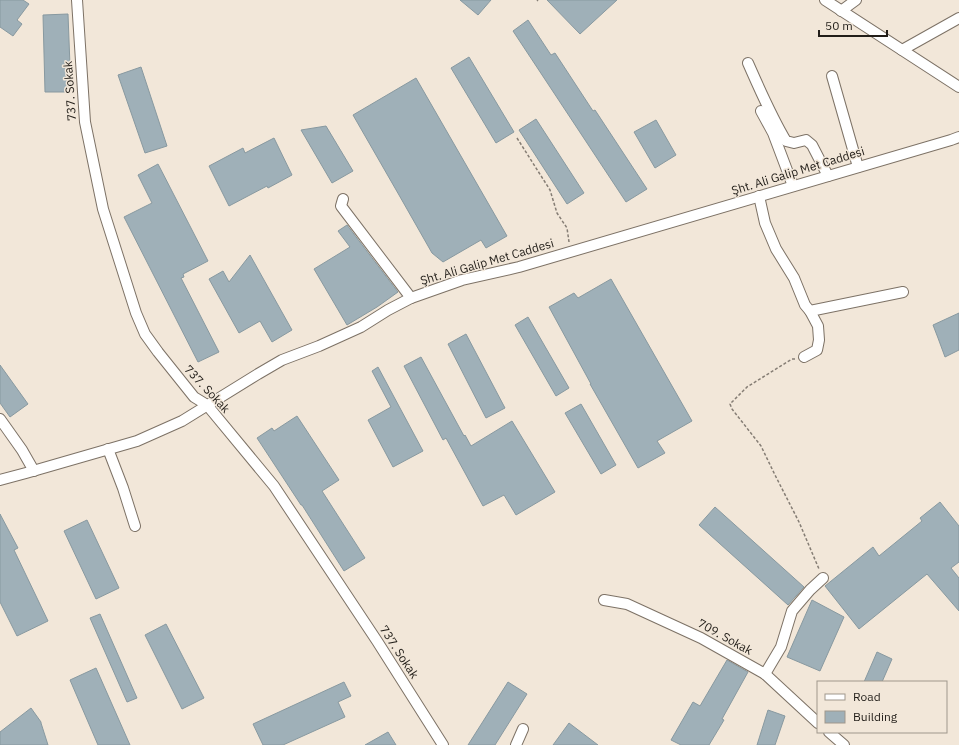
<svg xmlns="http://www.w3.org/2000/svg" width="959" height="745" viewBox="0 0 959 745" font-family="'IBM Plex Sans',sans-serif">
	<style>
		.building { fill: #9fb0b8; stroke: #8899a0 }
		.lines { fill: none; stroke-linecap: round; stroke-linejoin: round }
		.minor-casing { stroke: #7d7266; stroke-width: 12 }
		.path { stroke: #857d74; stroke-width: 1.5; stroke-dasharray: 3 2; stroke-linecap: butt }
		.minor { stroke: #fff; stroke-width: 10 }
		.labels { text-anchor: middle; stroke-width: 3; stroke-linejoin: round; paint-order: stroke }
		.street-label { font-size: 12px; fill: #221e19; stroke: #f2e7d9 }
	</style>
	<rect width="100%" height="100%" fill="#f2e7d9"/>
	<g class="building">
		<polygon points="0,0 23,0 29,4 17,20 22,24 13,36 0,27"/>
		<polygon points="460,0 491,0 478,15"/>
		<polygon points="547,0 617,0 580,34"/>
		<polygon points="68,14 71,92 45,92 43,15"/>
		<polygon points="528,20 551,55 555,53 593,111 595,110 647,189 626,202 513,31"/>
		<polygon points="469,57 514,132 496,143 451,68"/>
		<polygon points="141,67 167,146 145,153 118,75"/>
		<polygon points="416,78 507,236 486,248 481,240 443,262 432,253 399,195 353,115"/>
		<polygon points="536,119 584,193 567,204 519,130"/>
		<polygon points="656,120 676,155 655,168 634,132"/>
		<polygon points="326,126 353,171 332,183 301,130"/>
		<polygon points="274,138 292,175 268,188 267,186 229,206 209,166 243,148 245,153"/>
		<polygon points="158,164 208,261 183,274 184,277 181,278 219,352 198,362 124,217 152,203 138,175"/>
		<polygon points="347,225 398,292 377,307 347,325 314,269 350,247 338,231"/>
		<polygon points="250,255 292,330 272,342 260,321 239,333 209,279 223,271 229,282"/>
		<polygon points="611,279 692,421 657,441 665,453 638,468 590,384 591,384 549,307 574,293 578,298"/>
		<polygon points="959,313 959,350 945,357 938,338 933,325"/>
		<polygon points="528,317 569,388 556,396 515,325"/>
		<polygon points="466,334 505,408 486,418 448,344"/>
		<polygon points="421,357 464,436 465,435 471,446 512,421 555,492 516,515 504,495 483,506 446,438 443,440 404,366"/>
		<polygon points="0,365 28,404 10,417 0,403"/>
		<polygon points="378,367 423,451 393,467 368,420 391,407 372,371"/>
		<polygon points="581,404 616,465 601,474 565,413"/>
		<polygon points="297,416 339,480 322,491 365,558 344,571 302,505 301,505 257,438 272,428 274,431"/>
		<polygon points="940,502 959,526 959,562 951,568 959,578 959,611 927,574 859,629 825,586 873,547 879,556 922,521 920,518"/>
		<polygon points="715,507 804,587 788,605 699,525"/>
		<polygon points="0,514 18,548 14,550 48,621 17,636 0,602"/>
		<polygon points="87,520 119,588 96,599 64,531"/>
		<polygon points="812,600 844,617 820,671 787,657"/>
		<polygon points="100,614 137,698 127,702 90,618"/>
		<polygon points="166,624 204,698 182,709 145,635"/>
		<polygon points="877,652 892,659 882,682 864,682"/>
		<polygon points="727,660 748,672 722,719 724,720 709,745 681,745 671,740 693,702 700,706"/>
		<polygon points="96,668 130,745 98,745 70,680"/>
		<polygon points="344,682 351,696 338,702 345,717 283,745 263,745 253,724"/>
		<polygon points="508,682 527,694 495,745 468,745"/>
		<polygon points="31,708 41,722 41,723 48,745 0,745 0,732"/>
		<polygon points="768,710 785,716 775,745 757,745"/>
		<polygon points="569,723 598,745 553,745"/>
		<polygon points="388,732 396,745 365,745"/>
	</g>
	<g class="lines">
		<defs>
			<g id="minor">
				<polyline points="77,0 85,122 103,209 136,313 145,334 158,352 194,397 207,405 274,486 377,641 443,745"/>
				<polyline points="825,0 959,87"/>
				<polyline points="841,11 856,0"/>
				<polyline points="902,50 959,18"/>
				<path d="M748,63C760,90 771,116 786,141L794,143L806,140L812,145L828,176"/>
				<polyline points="832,76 858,167"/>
				<polyline points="761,111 773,133 793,186"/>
				<polyline points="759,196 765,223 776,249 794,278 805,305 810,311 903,292"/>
				<polyline points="343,199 341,206 411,298"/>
				<polyline points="804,357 817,350 819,340 818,326 810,311"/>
				<polyline points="0,419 22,450 34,471"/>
				<polyline points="108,449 123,488 135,526"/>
				<polyline points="0,480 26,473 137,441 182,421 258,374 282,360 319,346 361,327 388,310 411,298 462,280 519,267 951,140 959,137"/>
				<polyline points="604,600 627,604 701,638 765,674 818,723"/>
				<polyline points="765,674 781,647 792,611 810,590 823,578"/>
				<polyline points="829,732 844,745"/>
				<polyline points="516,745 523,729"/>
			</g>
		</defs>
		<use href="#minor" class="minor-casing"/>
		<g class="path">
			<polyline points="537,1 538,0"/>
			<polyline points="517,138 550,190 557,213 567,228 569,242"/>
			<polyline points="795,359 792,359 747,387 730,404 732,409 761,446 775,475 799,522 819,569"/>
		</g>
		<use href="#minor" class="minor"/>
	</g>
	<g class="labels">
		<g class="street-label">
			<text transform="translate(70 91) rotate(-94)" y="4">737. Sokak</text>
			<text transform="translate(798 171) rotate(-17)" y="4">Şht. Ali Galip Met Caddesi</text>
			<text transform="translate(487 262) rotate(-16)" y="4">Şht. Ali Galip Met Caddesi</text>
			<text transform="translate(207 389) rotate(47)" y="4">737. Sokak</text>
			<text transform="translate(725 637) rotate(29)" y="4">709. Sokak</text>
			<text transform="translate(399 652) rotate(57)" y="4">737. Sokak</text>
		</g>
	</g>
	<rect x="817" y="681" width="130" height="52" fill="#f2e7d9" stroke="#9f978c"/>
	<rect x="825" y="694" width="20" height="6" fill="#ffffff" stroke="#9f978c"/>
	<text x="853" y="701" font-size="12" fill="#221e19">Road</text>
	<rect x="825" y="711" width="20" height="12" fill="#9fb0b8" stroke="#9f978c"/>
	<text x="853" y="721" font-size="12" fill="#221e19">Building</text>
	<path d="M819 30v6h68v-6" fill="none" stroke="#221e19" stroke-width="2"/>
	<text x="825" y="30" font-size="12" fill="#221e19" stroke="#f2e7d9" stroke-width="3" paint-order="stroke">50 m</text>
</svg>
